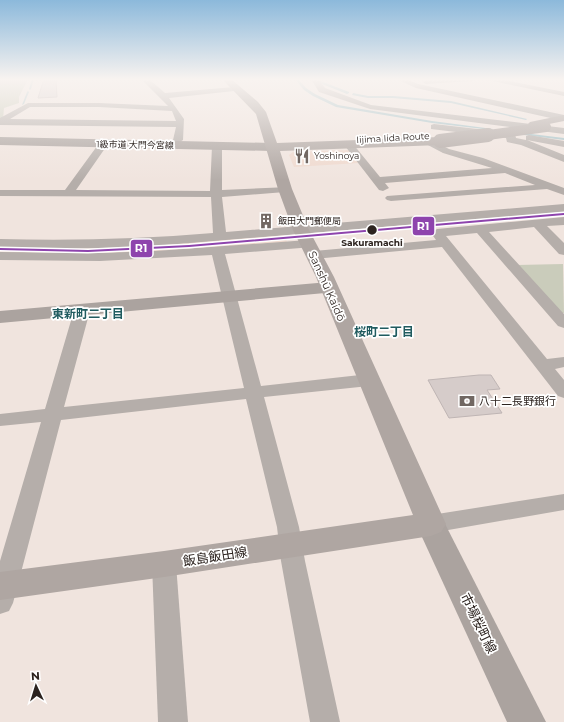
<svg xmlns="http://www.w3.org/2000/svg" width="564" height="722" viewBox="0 0 564 722" font-family="Montserrat,'Noto Sans JP',sans-serif">
	<style>
		.built { fill: #efd9ce }
		.green { fill: #caccbb }
		.lines { fill: none; stroke-linecap: round; stroke-linejoin: round }
		.stream { fill: #a3c1c7; fill-rule: evenodd }
		.building { fill: #d6ccca; stroke: #bfb5b4 }
		.street { fill: #b5aeaa; fill-rule: evenodd }
		.secondary { fill: #aba39f; fill-rule: evenodd }
		.primary { fill: #afa6a2; fill-rule: evenodd }
		.primary-bridge-far1 { stroke: #afa6a2; stroke-width: 10 }
		.primary-bridge { stroke: #afa6a2; stroke-width: 14 }
		.rail-1-casing { stroke: #fff; stroke-width: 3 }
		.rail-1 { fill: #8e44ad; fill-rule: evenodd }
		.stop-dot { fill: #2c231f; stroke: #fff; stroke-width: 1.5 }
		.labels { text-anchor: middle; stroke-width: 3.5; stroke-linejoin: round; paint-order: stroke }
		.far-street-label { font-size: 9px; fill: #2c231f; stroke: #fff }
		.far-poi-label { font-size: 9px; fill: #2c231f; stroke: #fff; text-anchor: start }
		.far-stop-label { font-size: 9px; font-weight: bold; fill: #2c231f; stroke: #fff }
		.street-label { font-size: 11px; fill: #2c231f; stroke: #fff }
		.poi-label { font-size: 11px; fill: #2c231f; stroke: #fff; text-anchor: start }
		.neighbourhood-label { font-size: 12px; font-weight: bold; fill: #205b5f; stroke: #fff }
		.near-street-label { font-size: 13px; fill: #2c231f; stroke: #fff }
		.line-badge { stroke: #fff; stroke-width: 1.5 }
		.badge-label { font-size: 11px; text-anchor: middle; font-weight: bold; fill: #fff }
	</style>
	<rect width="100%" height="100%" fill="#f0e4de"/>
	<g class="built">
		<polygon points="349,150 359,163 294,167 289,155 293,152"/>
		<polygon points="284,234 287,242 130,253 0,253 0,246"/>
	</g>
	<g class="green">
		<polygon points="0,79 28,79 19,97 19,103 4,108 3,120 0,120"/>
		<polygon points="563,264 564,313 558,313 517,265"/>
	</g>
	<g class="lines">
		<g class="stream">
			<polygon points="32,79 34,79 31,89 30,90 29,89"/>
			<polygon points="295,79 298,79 306,88 315,94 338,105 432,121 493,129 492,130 432,123 336,107 313,96 304,90"/>
			<polygon points="318,80 349,92 349,93 347,94 317,82"/>
			<polygon points="28,91 29,92 24,104 22,105 27,92"/>
			<polygon points="353,93 368,96 393,96 451,101 527,119 526,120 451,103 393,98 368,98 352,95"/>
			<polygon points="523,133 564,138 564,140 524,135 523,135"/>
		</g>
	</g>
	<g class="building">
		<polygon points="44,79 56,79 57,97 38,98"/>
		<polygon points="479,375 491,375 500,389 487,390 502,413 449,418 428,380"/>
	</g>
	<g class="lines">
		<g class="street">
			<path d="M141,79H149L165,93L234,87L238,89L234,91L169,98L184,119L183,140L178,143L173,140L176,127L0,125V118L28,103H99L168,106ZM30,107H99L172,111L176,121L10,119Z"/>
			<polygon points="311,79 318,79 325,88 371,105 564,128 564,134 370,109 319,92"/>
			<polygon points="396,79 406,79 418,84 564,115 564,121 416,88"/>
			<polygon points="432,79 476,79 473,81 426,84 422,82"/>
			<polygon points="483,79 500,79 564,92 564,96"/>
			<polygon points="434,124 512,133 515,134 516,138 526,140 526,136 529,135 564,141 564,147 527,140 564,155 564,162 521,145 507,142 506,138 431,129 431,125"/>
			<polygon points="429,139 449,149 483,158 564,188 564,195 547,189 391,201 387,200 385,198 387,196 535,185 505,173 385,183 389,188 383,191 379,190 345,146 347,144 353,144 380,177 492,168 443,153 426,144 426,140"/>
			<path d="M103,141L108,144L76,190L210,191L212,146L217,143L222,146V190L289,187L291,189L285,192L222,197L226,232L564,204V212L141,247L64,249L0,247V239C72,241 142,239 213,233L211,197L0,196V190H65L100,142Z"/>
			<polygon points="564,217 564,225 547,226 564,243 564,255 559,254 534,227 489,232 564,314 564,328 558,326 477,233 446,236 547,359 564,357 564,367 555,369 564,380 564,398 558,396 442,247 314,259 309,258 307,255 309,252 314,251 436,240 431,233 437,229"/>
			<polygon points="308,240 314,244 313,247 225,254 261,386 369,374 375,376 378,380 375,384 369,386 264,397 299,527 305,561 340,722 310,722 281,561 277,527 246,399 61,420 13,603 9,611 0,614 0,561 41,422 0,426 0,414 45,409 75,307 85,307 88,310 88,318 64,407 244,388 212,255 100,261 0,260 0,252 100,253 155,251"/>
			<polygon points="564,494 564,510 431,533 423,530 420,524 423,518 431,515"/>
			<polygon points="164,554 172,557 176,564 188,722 158,722 152,564 156,557"/>
		</g>
		<g class="secondary">
			<polygon points="0,137 271,143 277,147 271,151 0,145"/>
			<polygon points="329,282 336,284 338,288 336,292 0,323 0,311"/>
			<polygon points="431,512 441,516 546,722 507,722 416,524 421,516"/>
		</g>
		<g class="primary">
			<polygon points="222,79 231,79 258,102 266,112 277,143 440,137 446,141 440,145 280,151 292,189 309,230 334,277 446,524 441,532 431,536 164,577 0,600 0,572 164,551 413,515 316,277 293,230 278,189 256,114"/>
			<polygon points="564,115 564,121 534,127 528,124 530,122"/>
		</g>
		<polyline class="primary-bridge-far1" points="481,136 546,127"/>
		<polyline class="primary-bridge" points="440,141 488,135"/>
		<defs>
			<polygon id="rail-1" points="564,213 564,215 189,247 88,252 0,250 0,248 88,250 189,245"/>
		</defs>
		<use href="#rail-1" class="rail-1-casing"/>
		<use href="#rail-1" class="rail-1"/>
	</g>
	<linearGradient id="sky" x2="0" y2="1"><stop stop-color="#8cb9db"/><stop offset="0.44" stop-color="#f8f3f0"/><stop offset="1" stop-color="#f8f3f0" stop-opacity="0"/></linearGradient>
	<rect width="564" height="180" fill="url(#sky)"/>
	<defs>
		<symbol id="restaurant-bare" viewBox="-9 -9 18 18"><path d="M-5-6h1v4h1v-4h1v4h1v-4h1v5L-1.5 .5V6h-2V.5L-5-1ZM5-6V6H3V1.5H1.5Q1.5-4 5-6Z" fill="#716762" stroke="#fff" stroke-width="2.5" paint-order="stroke"/></symbol>
		<symbol id="building-bare" viewBox="-9 -9 18 18"><path d="M-4-6H4V6H1V3H-1V6H-4ZM-2.5-4.3h1.7v1.8h-1.7ZM.8-4.3h1.7v1.8H.8ZM-2.5-1h1.7V.8h-1.7ZM.8-1h1.7V.8H.8Z" fill="#716762" stroke="#fff" stroke-width="2.5" paint-order="stroke"/></symbol>
		<symbol id="bank-bare" viewBox="-9 -9 18 18"><path d="M-6-4H6V4H-6ZM0-2.3a2.3 2.3 0 1 0 0 4.6a2.3 2.3 0 1 0 0-4.6Z" fill="#716762" stroke="#fff" stroke-width="2.5" paint-order="stroke"/></symbol>
	</defs>
	<g fill-rule="evenodd">
		<use href="#restaurant-bare" x="291" y="145" width="22" height="22"/>
		<use href="#building-bare" x="255" y="210" width="22" height="22"/>
		<use href="#bank-bare" x="456" y="390" width="22" height="22"/>
	</g>
	<circle class="stop-dot" cx="372" cy="230" r="5.5"/>
	<g class="labels">
		<g class="far-street-label">
			<text transform="translate(393 138) rotate(-3)" y="3">Iijima Iida Route</text>
			<text transform="translate(135 145) rotate(1)" y="3">1級市道 大門今宮線</text>
		</g>
		<g class="far-poi-label">
			<text x="314" y="159">Yoshinoya</text>
			<text x="278" y="224">飯田大門郵便局</text>
		</g>
		<g class="far-stop-label">
			<text x="372" y="246">Sakuramachi</text>
		</g>
		<g class="street-label">
			<text transform="translate(327 286) rotate(66)" y="4">Sanshū Kaidō</text>
		</g>
		<g class="poi-label">
			<text x="479" y="405">八十二長野銀行</text>
		</g>
		<g class="neighbourhood-label">
			<text x="88" y="318">東新町二丁目</text>
			<text x="384" y="336">桜町二丁目</text>
		</g>
		<g class="near-street-label">
			<text transform="translate(215 556) rotate(-9)" y="5">飯島飯田線</text>
			<text transform="translate(479 623) rotate(64)" y="5">市場桜町線</text>
		</g>
	</g>
	<g class="line-badge">
		<rect x="412" y="216" width="23" height="20" rx="4" fill="#8e44ad"/>
		<rect x="130" y="239" width="23" height="19" rx="4" fill="#8e44ad"/>
	</g>
	<g class="badge-label">
		<text x="423" y="230">R1</text>
		<text x="141" y="252">R1</text>
	</g>
	<g transform="translate(36 686) rotate(356)" stroke="#ffffff" stroke-width="3" paint-order="stroke">
	<path d="M0-3L7 15L0 10L-7 15Z" fill="#2c231f"/>
	<text y="-6" font-size="11" font-weight="bold" text-anchor="middle" fill="#2c231f">N</text>
	</g>
</svg>
